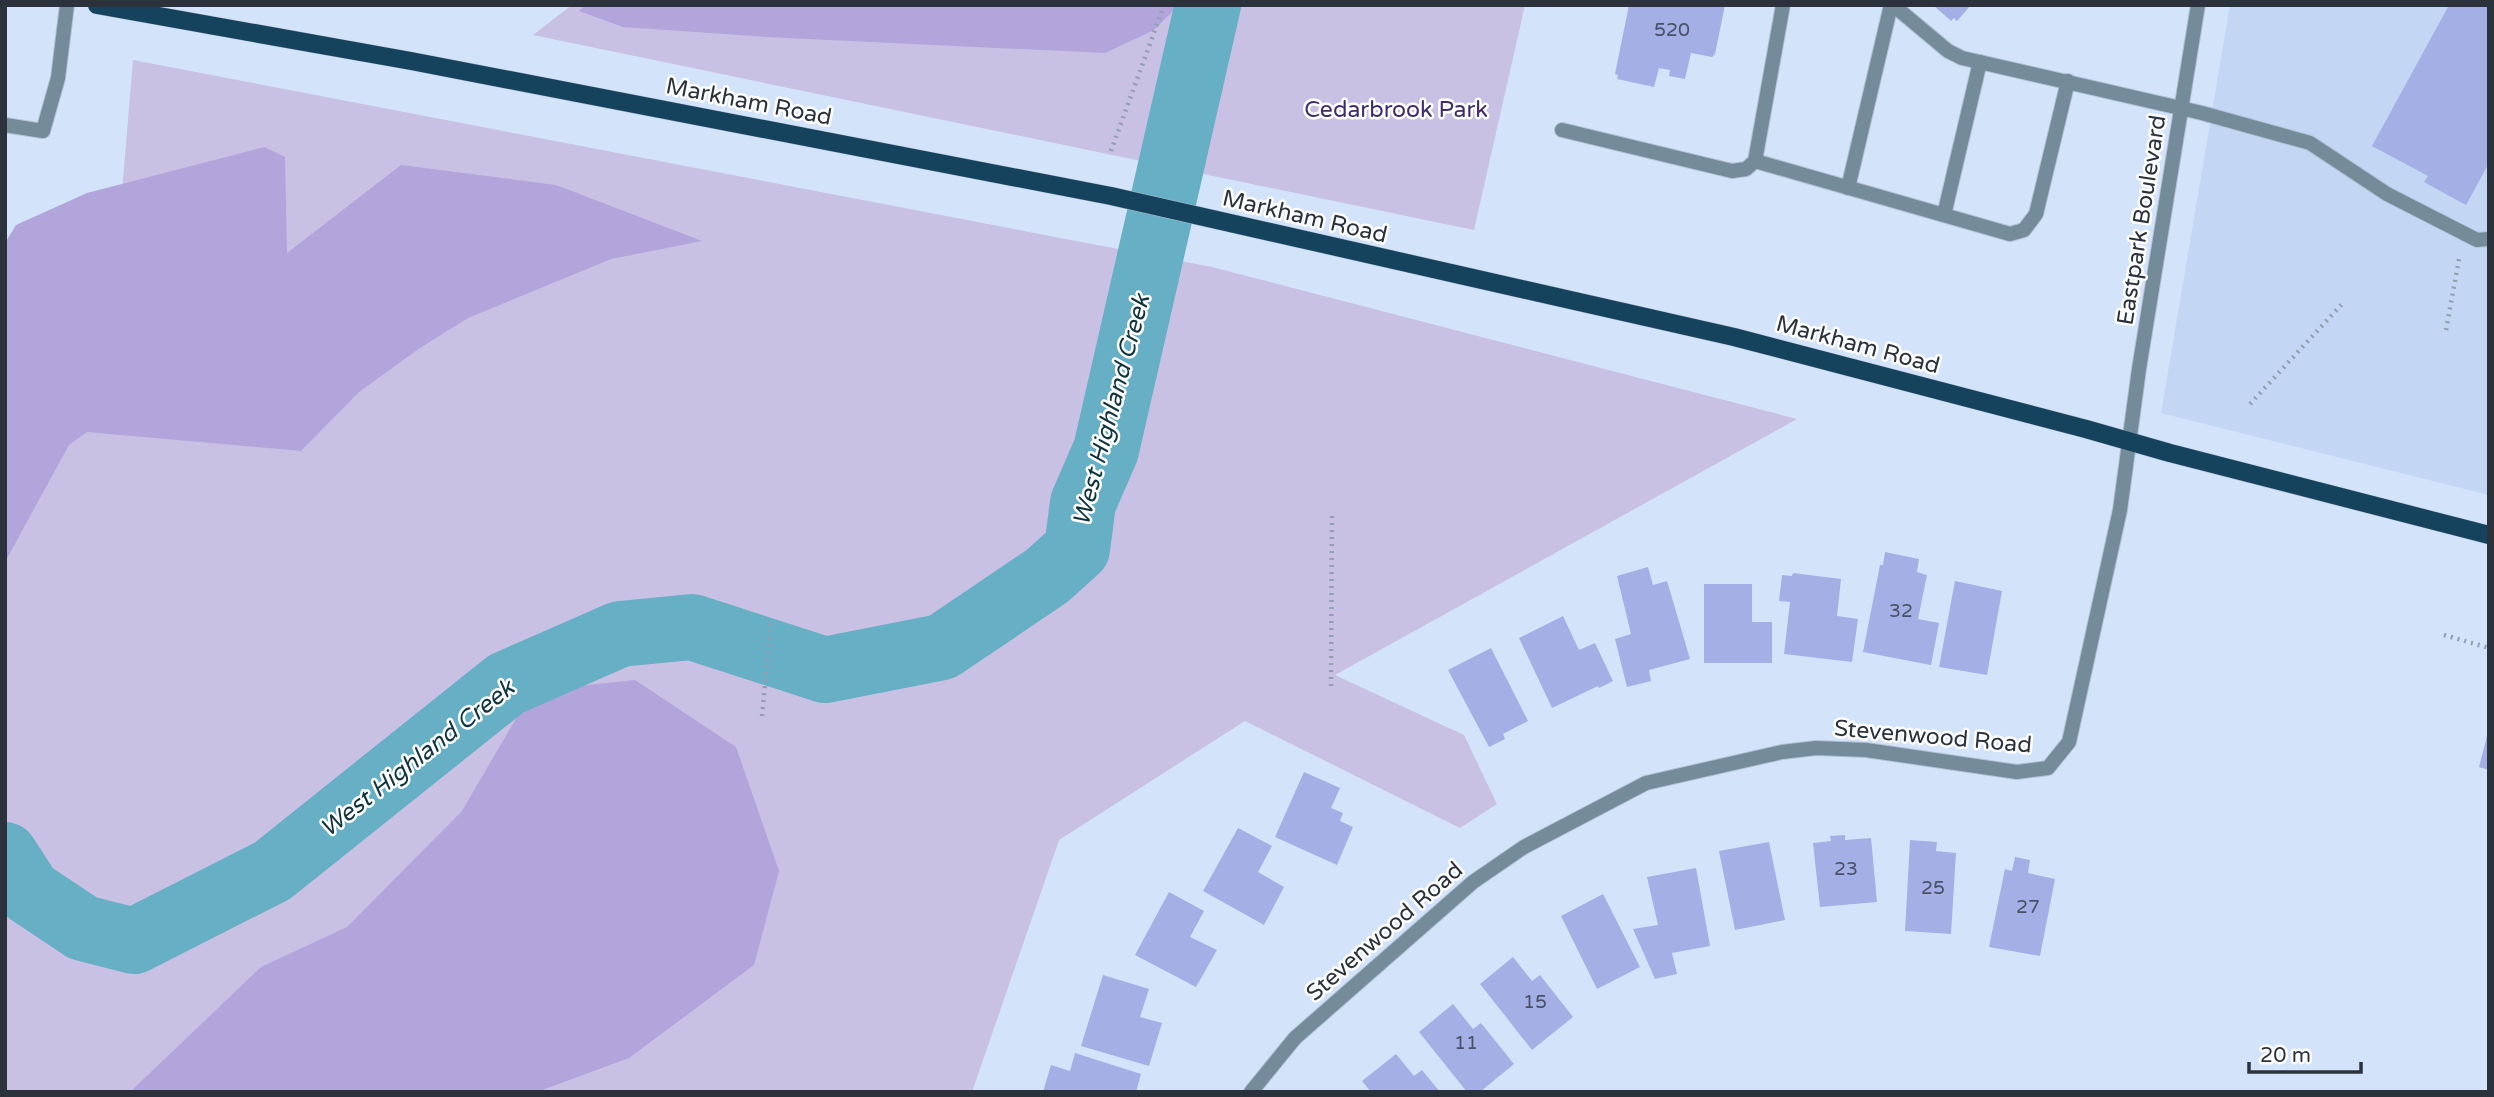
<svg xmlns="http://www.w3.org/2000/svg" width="2494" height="1097" viewBox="0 0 2494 1097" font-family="'Varela Round',sans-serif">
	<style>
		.built { fill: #c3d7f4 }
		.green { fill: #c8c1e4 }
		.forest { fill: #b1a5dc }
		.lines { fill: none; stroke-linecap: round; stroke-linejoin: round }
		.river { stroke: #67afc4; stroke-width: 66 }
		.building { fill: #a4afe5 }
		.lane-casing { stroke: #b2c0d4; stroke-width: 16 }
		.street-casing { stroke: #b2c0d4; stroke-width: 16 }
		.primary-casing { stroke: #b2c0d4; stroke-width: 19 }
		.path { stroke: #939fb0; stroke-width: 4.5; stroke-dasharray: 2 5; stroke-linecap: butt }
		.lane { stroke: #748b9a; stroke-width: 14 }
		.street { stroke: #748b9a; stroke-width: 14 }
		.primary { stroke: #15435d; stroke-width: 18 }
		.labels { text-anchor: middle; stroke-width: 5; stroke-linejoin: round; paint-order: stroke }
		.number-label { font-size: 19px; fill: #4a5166 }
		.street-label { font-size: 23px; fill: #2c323b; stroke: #fff }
		.park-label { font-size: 23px; fill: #3f2b6c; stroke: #fff }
		.water-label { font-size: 24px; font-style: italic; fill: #10343d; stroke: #fff }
	</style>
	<rect width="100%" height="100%" fill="#d3e4fa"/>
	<polygon class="built" points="2230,5 2489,5 2489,495 2161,413"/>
	<g class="green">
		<polygon points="572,5 1525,5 1474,230 533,35"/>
		<polygon points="133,60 1212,267 1797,419 1335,675 1464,735 1497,804 1460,828 1245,721 1059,840 972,1092 5,1092 5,316 112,312"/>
	</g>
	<g class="forest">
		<polygon points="586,5 1179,5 1154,30 1105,53 766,37 623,27 579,11"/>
		<polygon points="265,147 285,157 287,253 401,165 556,185 702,241 611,259 468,318 420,348 359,392 301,451 87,432 69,445 5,562 5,243 16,225 87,193"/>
		<polygon points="635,680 736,747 779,871 754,965 629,1058 537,1092 130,1092 261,967 347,927 462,811 532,691"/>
	</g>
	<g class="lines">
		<polyline class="river" points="5,855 29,892 83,928 134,941 272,871 506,684 620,634 692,627 825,670 942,647 1047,576 1077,549 1083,503 1106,450 1208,5"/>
	</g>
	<g class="building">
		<polygon points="1629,5 1725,5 1715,54 1712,57 1691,53 1685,79 1669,76 1670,70 1659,68 1654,87 1617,79 1618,75 1615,74"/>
		<polygon points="1933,5 1971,5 1957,21 1954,18 1951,21"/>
		<polygon points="2449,5 2489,5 2489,163 2466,205 2424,182 2428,176 2372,146"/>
		<polygon points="1885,552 1919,559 1917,572 1927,575 1918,619 1939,623 1931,665 1863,652 1880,565 1883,565"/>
		<polygon points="1648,567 1653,585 1667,581 1690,659 1649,670 1651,681 1627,687 1615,639 1631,634 1617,576"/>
		<polygon points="1793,573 1841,579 1837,616 1858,619 1852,662 1784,654 1790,602 1779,601 1782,575 1792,576"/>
		<polygon points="1955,581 2002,591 1987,675 1939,667"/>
		<polygon points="1704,584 1752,584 1752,622 1772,622 1772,663 1704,663"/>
		<polygon points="1563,616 1579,650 1595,643 1613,681 1599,688 1598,686 1552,708 1519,638"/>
		<polygon points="1491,648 1528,721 1503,734 1505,739 1489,747 1448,670"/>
		<polygon points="2488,732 2489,732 2489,770 2479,767"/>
		<polygon points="1304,772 1340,788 1331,808 1343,813 1340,821 1353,827 1337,865 1275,837"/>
		<polygon points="1238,828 1272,846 1258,872 1284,887 1264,925 1203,891"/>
		<polygon points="1845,835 1845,840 1871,838 1877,902 1820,907 1813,843 1831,841 1830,836"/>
		<polygon points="1910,840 1937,842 1936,851 1956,853 1951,934 1905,931"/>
		<polygon points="1769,842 1785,920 1735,930 1719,851"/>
		<polygon points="2015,857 2030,860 2028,873 2055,879 2040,956 1989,947 2005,869 2012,871"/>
		<polygon points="1696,868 1710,946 1672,953 1677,974 1655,979 1633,929 1658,925 1647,877"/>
		<polygon points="1169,892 1204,911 1190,937 1217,950 1196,987 1135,955"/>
		<polygon points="1603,894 1640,967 1597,989 1561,916"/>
		<polygon points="1513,957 1532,981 1540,975 1573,1017 1532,1050 1480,984"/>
		<polygon points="1103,975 1149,989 1140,1017 1162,1023 1149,1066 1081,1046"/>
		<polygon points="1453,1004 1473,1029 1481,1023 1514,1064 1480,1092 1467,1092 1419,1032"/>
		<polygon points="1075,1053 1141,1074 1136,1092 1043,1092 1051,1065 1070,1071"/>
		<polygon points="1396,1054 1414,1076 1422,1070 1440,1092 1371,1092 1362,1081"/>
	</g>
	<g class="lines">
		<defs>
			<g id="lane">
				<polyline points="1893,5 1948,51 1962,58 2202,113 2310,143 2387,194 2477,240 2489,239"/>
				<polyline points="5,125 43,131 58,78 67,5"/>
				<polyline points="1562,130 1732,171 1746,169 1755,161 1783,5"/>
				<polyline points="1755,161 2010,234 2024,230 2036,214 2068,81"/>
				<polyline points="1848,188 1891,5"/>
				<polyline points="1944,215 1980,62"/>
			</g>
			<polyline id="street" points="1251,1092 1295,1038 1473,882 1524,847 1646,783 1782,752 1816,748 1866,750 2017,772 2048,768 2069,742 2120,510 2139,369 2198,5"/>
			<polyline id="primary" points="97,5 411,61 1111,196 1734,337 2086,429 2170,453 2489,535"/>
		</defs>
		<use href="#lane" class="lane-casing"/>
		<use href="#street" class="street-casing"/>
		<use href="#primary" class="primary-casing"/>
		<g class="path">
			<polyline points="1111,151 1164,5"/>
			<polyline points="2446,330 2459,259"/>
			<polyline points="2250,404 2342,304"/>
			<polyline points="2444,635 2489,648"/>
			<polyline points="1331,686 1332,513"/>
			<polyline points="762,716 771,623"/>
		</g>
		<use href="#lane" class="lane"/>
		<use href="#street" class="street"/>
		<use href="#primary" class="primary"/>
	</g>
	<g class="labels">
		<g class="number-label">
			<text x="1672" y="36">520</text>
			<text x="1901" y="617">32</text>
			<text x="1846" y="875">23</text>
			<text x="1933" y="894">25</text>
			<text x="2028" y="913">27</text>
			<text x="1535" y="1008">15</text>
			<text x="1466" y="1049">11</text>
		</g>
		<g class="street-label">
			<text transform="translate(749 101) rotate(11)" y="8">Markham Road</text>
			<text transform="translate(1305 216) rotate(13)" y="8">Markham Road</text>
			<text transform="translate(2141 220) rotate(-81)" y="8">Eastpark Boulevard</text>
			<text transform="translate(1858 344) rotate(15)" y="8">Markham Road</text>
			<text transform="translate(1933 736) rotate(5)" y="8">Stevenwood Road</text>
			<text transform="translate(1384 931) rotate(-41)" y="8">Stevenwood Road</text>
		</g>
		<g class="park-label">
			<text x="1396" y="117">Cedarbrook Park</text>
		</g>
		<g class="water-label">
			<text transform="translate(1111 410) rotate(-75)" y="8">West Highland Creek</text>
			<text transform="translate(417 758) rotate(-38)" y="8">West Highland Creek</text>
		</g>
	</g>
	<rect width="2494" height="1097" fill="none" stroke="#2c323b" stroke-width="14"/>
	<path d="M2249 1062v10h112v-10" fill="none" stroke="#2c323b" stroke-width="3.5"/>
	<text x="2260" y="1062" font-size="21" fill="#2c323b" stroke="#ffffff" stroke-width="5" paint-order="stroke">20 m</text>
</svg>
